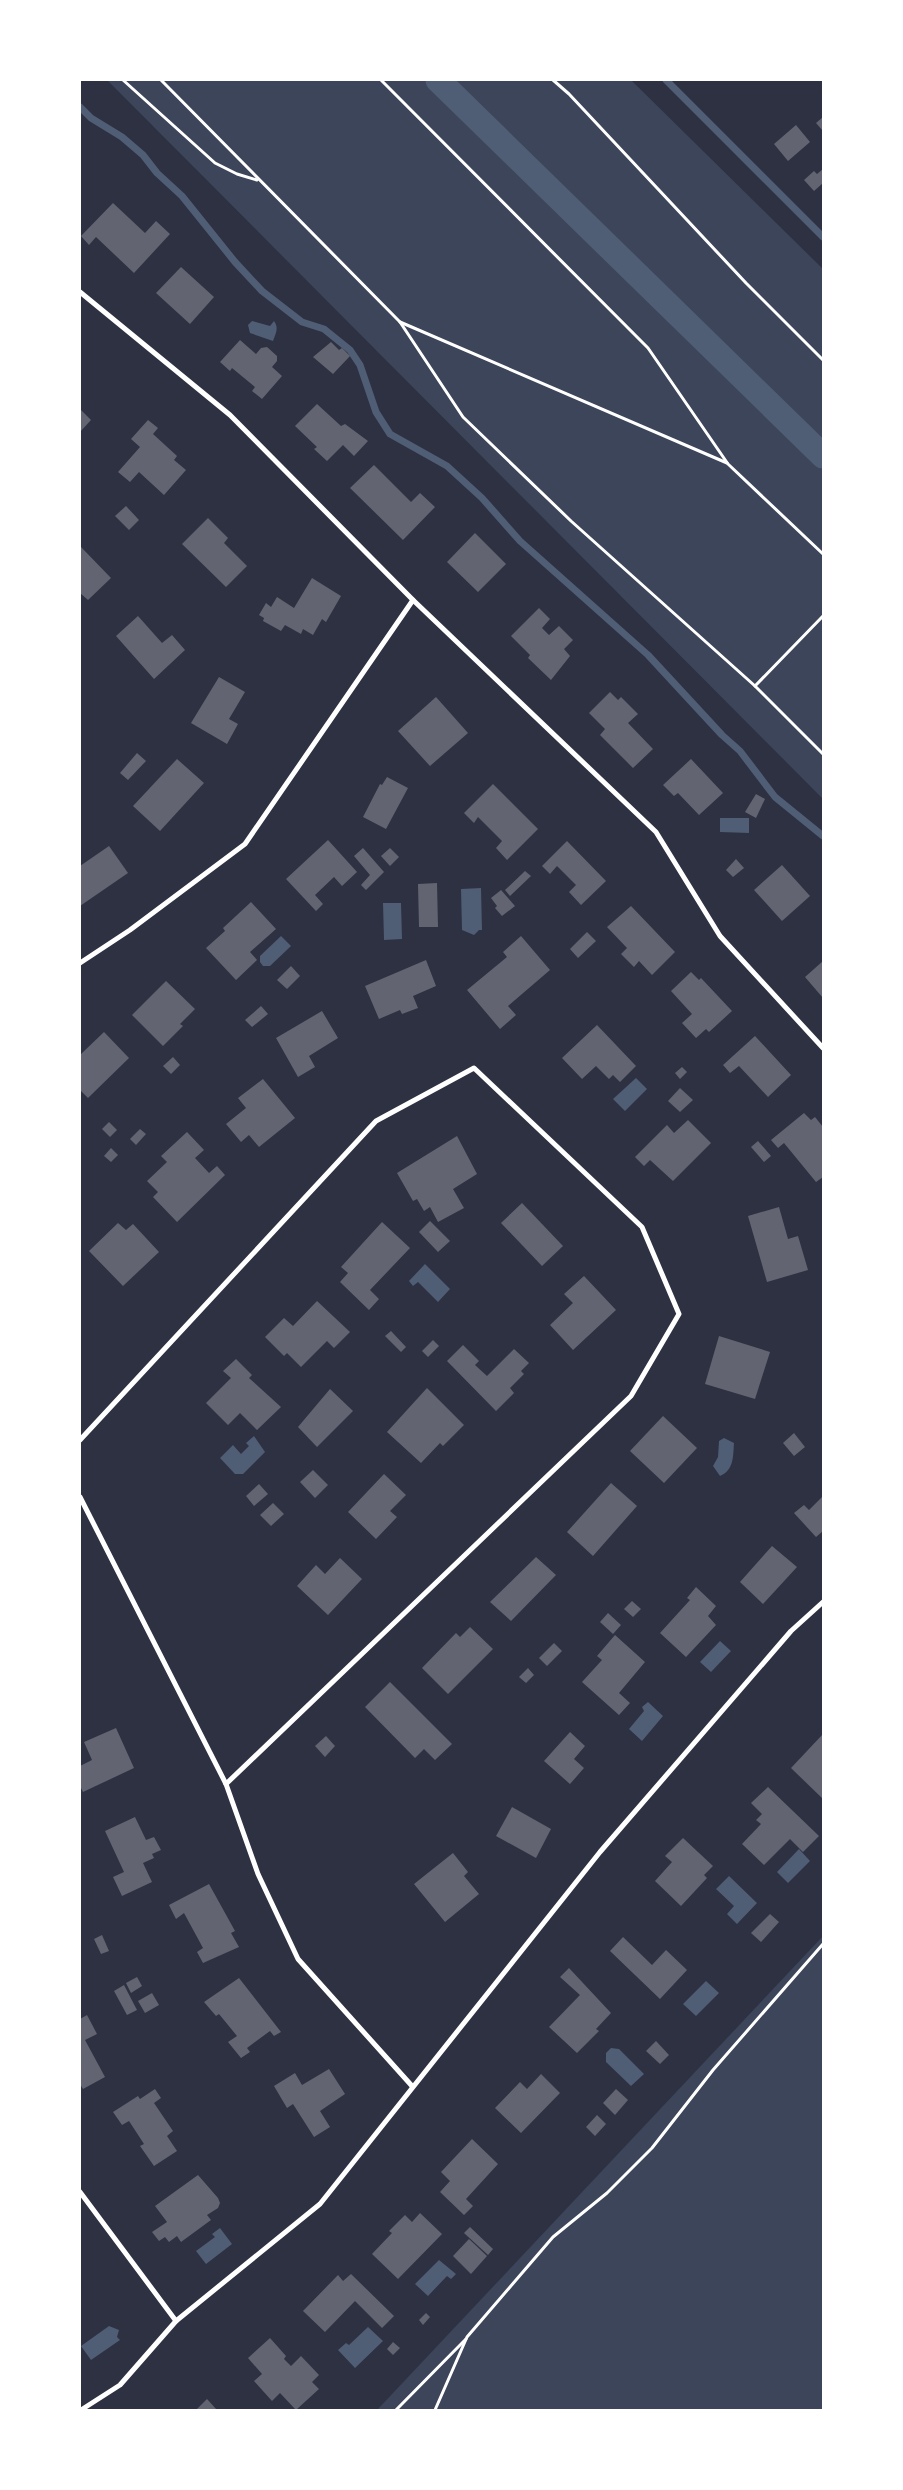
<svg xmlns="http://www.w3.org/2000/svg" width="903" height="2490" viewBox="0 0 903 2490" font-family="'Public Sans',sans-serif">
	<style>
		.green { fill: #3c4559 }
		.water { fill: #4f5d75 }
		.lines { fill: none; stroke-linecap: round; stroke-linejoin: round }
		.stream { stroke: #4f5d75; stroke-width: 7 }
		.canal { stroke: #4f5d75; stroke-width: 25 }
		.building { fill: #626471 }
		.path { stroke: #fff; stroke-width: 3 }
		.minor { stroke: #fff; stroke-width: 5 }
	</style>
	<rect width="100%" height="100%" fill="#2d3142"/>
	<g class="green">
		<polygon points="107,80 631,80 823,269 823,799"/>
		<polygon points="823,1936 823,2410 377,2410"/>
	</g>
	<g class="water">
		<path d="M252,321L270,326L274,321C279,328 276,333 273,341L250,333L248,325Z"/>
		<polygon points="720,818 749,818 749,833 720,832"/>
		<polygon points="481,888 482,930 479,930 474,935 462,930 461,889"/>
		<polygon points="383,903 401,903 402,939 384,940"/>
		<polygon points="281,936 291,946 270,966 263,966 260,962 260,956"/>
		<polygon points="636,1078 647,1089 625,1111 613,1099"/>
		<polygon points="425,1264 450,1289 438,1302 418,1282 413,1286 409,1281"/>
		<polygon points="254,1436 265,1452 243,1474 235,1474 220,1458 233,1445 241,1454 249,1446 246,1443"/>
		<path d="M724,1438L734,1443C733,1457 734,1470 720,1476L713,1466L718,1457L719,1441Z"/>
		<polygon points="720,1641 731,1651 711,1672 700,1662"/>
		<polygon points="648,1702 663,1716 642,1741 629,1729 644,1711 642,1707"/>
		<polygon points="799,1849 810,1861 788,1883 777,1872"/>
		<polygon points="729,1876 757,1903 737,1924 727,1914 734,1906 716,1889"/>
		<polygon points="706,1981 719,1993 696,2016 683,2004"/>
		<polygon points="611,2048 619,2049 644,2074 631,2086 606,2062 606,2053"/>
		<polygon points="220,2228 232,2244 206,2264 196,2251 215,2237 212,2234"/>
		<polygon points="439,2260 456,2274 451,2279 447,2276 428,2296 415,2284"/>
		<polygon points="109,2326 119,2330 117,2337 120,2340 91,2360 81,2346"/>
		<polygon points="368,2327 383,2341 355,2368 338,2350 346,2343 349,2345"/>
	</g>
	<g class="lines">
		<g class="stream">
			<polyline points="666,80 823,237"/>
			<polyline points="80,107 91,118 122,137 143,155 157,173 182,196 235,262 262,291 302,322 324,329 350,350 360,365 376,412 390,434 447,466 482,498 520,541 648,655 722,735 740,751 775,797 823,836"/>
		</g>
		<polyline class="canal" points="438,80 823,456"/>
	</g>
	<g class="building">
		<polygon points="823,117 823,131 816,123"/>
		<polygon points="796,125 810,142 788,161 774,144"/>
		<polygon points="823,169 823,183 814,191 804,180 814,171 817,174"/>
		<polygon points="113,203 145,233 156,221 170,234 134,273 96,237 89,245 81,236"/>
		<polygon points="181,267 214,297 190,324 156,293"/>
		<polygon points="240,340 256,354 261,348 267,347 277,356 277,361 272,367 282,376 262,399 252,391 255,387 232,368 230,371 220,362"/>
		<polygon points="331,342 339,350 342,348 350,356 333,374 313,357"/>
		<polygon points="317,404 341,426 345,424 368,441 354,456 343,445 327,461 314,449 317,447 295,426"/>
		<polygon points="80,409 91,420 80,432"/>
		<polygon points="148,420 158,428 153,434 177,456 174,460 186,470 164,495 139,472 130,482 118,472 140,447 131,439"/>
		<polygon points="374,465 411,502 420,493 435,507 403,540 350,488"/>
		<polygon points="126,506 139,520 129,530 115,516"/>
		<polygon points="208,518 228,538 224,543 247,566 226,587 182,544"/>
		<polygon points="475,533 506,564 478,592 447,562"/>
		<polygon points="80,546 111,578 88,600 80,593"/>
		<polygon points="312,578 341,596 326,622 322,619 313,635 303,629 301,634 285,625 281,631 263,621 264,618 259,615 266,603 271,607 277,597 294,608"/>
		<polygon points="539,608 550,619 542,628 549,635 559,626 573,640 564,649 570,656 551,680 528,658 530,655 511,636"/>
		<polygon points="138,616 162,643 172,635 185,650 154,679 116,636"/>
		<polygon points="219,677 245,692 229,719 238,724 227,744 191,723"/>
		<polygon points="610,692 618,700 621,697 638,714 628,723 653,749 633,768 600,735 605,729 589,713"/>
		<polygon points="436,697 468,733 430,766 398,731"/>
		<polygon points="137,753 146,761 128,780 120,773"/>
		<polygon points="177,759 204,783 160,831 133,806"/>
		<polygon points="691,759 723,793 699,815 678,793 674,796 663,785"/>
		<polygon points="387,777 408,788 386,829 363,817 380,784 382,785"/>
		<polygon points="493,784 538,829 507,860 496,848 502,841 478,817 474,823 464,813"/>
		<polygon points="756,794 765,799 756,818 745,812"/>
		<polygon points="328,840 357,872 342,886 334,877 315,895 323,904 316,911 286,879"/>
		<polygon points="567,841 606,881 581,905 569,892 576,885 557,866 550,874 542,866"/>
		<polygon points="109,846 128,873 80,906 80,866"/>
		<polygon points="363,848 384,872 366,890 361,885 370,875 354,856"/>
		<polygon points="390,848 399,857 390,866 381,856"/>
		<polygon points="736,859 744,868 733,877 726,870"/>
		<polygon points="782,865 810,896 782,921 754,890"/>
		<polygon points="525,871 531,876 510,896 505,890"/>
		<polygon points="437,883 438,927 419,927 418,884"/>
		<polygon points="501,890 515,906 502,916 495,908 497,906 491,898"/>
		<polygon points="251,902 276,929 250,952 257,960 236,980 206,948 225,931 223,928"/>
		<polygon points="631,906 675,952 652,975 639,961 634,967 621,954 627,948 607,927"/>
		<polygon points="587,932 596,941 578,958 570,949"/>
		<polygon points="521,936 550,970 508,1006 516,1015 500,1029 467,990 507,957 503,952"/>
		<polygon points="426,960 436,986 413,996 418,1008 402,1014 400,1010 379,1019 365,986"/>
		<polygon points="823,961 823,998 805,977"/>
		<polygon points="291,966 300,976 287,989 277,980"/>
		<polygon points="691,972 699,980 701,978 732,1011 709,1032 706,1029 696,1038 682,1023 692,1014 671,991"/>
		<polygon points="166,981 195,1009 180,1024 183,1026 163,1046 132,1015"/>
		<polygon points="261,1006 268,1014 252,1027 245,1020"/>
		<polygon points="322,1011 338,1038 309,1056 315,1067 298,1077 276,1038"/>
		<polygon points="597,1025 636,1066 620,1082 613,1075 609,1079 596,1066 582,1079 562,1058"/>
		<polygon points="104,1032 129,1058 88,1098 80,1090 80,1055"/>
		<polygon points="755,1036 791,1075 768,1097 739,1066 730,1073 723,1065"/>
		<polygon points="173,1057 180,1065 171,1074 163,1066"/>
		<polygon points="682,1067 687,1072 680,1079 675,1073"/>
		<polygon points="263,1079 295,1118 259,1147 249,1135 241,1142 226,1124 246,1108 238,1098"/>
		<polygon points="680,1088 693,1100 680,1112 668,1101"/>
		<polygon points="804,1113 811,1120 815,1117 823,1127 823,1177 816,1182 784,1143 778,1148 771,1140"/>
		<polygon points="688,1120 711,1143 673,1181 650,1160 644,1166 635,1157 667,1125 674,1133"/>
		<polygon points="109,1122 117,1130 110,1137 102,1129"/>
		<polygon points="140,1129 146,1134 136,1145 130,1139"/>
		<polygon points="187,1132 204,1150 195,1158 209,1173 217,1166 225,1175 177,1222 153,1197 158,1192 147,1181 167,1162 161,1156"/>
		<polygon points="457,1136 477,1174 453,1189 464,1208 438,1222 430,1207 424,1211 417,1199 413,1201 397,1173"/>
		<polygon points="758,1141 771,1156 764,1162 751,1147"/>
		<polygon points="111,1148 118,1155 111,1162 104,1156"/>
		<polygon points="522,1203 563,1246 542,1266 501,1223"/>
		<polygon points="779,1207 788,1239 798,1236 808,1270 767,1282 748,1216"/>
		<polygon points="430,1221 450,1241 438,1252 419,1232"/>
		<polygon points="382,1222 410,1248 370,1290 379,1299 369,1310 340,1282 348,1273 341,1267"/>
		<polygon points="118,1223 126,1230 133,1224 159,1252 123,1286 89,1251"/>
		<polygon points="584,1276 616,1310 573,1350 550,1325 573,1303 564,1294"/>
		<polygon points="317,1301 350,1332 334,1348 327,1341 301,1367 287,1353 284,1356 265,1337 284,1318 293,1326"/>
		<polygon points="391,1331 406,1347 401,1352 385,1336"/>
		<polygon points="719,1336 770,1352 755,1399 705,1384"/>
		<polygon points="433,1340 439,1346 428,1357 422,1351"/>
		<polygon points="463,1345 479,1361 475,1365 487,1376 514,1349 529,1363 521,1371 524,1374 510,1388 514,1393 496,1411 447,1361"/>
		<polygon points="236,1359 252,1375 249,1378 281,1407 257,1430 240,1413 228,1425 206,1403 231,1378 223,1371"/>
		<polygon points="427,1388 464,1425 443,1446 440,1443 421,1463 387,1432"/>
		<polygon points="330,1389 353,1411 317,1447 298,1427"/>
		<polygon points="663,1416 697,1448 664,1483 630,1451"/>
		<polygon points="794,1433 805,1447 794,1456 783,1443"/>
		<polygon points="313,1470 328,1485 315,1498 300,1482"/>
		<polygon points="384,1474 406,1495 390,1511 397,1517 376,1539 348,1512"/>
		<polygon points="611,1483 637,1506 593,1556 567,1532"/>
		<polygon points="259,1484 268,1494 254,1506 246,1496"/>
		<polygon points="823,1496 823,1531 816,1537 794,1513 804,1505 809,1510"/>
		<polygon points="273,1503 284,1514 271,1526 260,1515"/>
		<polygon points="772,1546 797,1567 763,1604 740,1582"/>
		<polygon points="536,1557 556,1575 511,1621 490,1602"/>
		<polygon points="340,1558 362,1579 328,1615 297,1586 316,1565 325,1574"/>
		<polygon points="696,1587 716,1606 708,1616 716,1625 686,1657 660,1633 690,1600 687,1598"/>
		<polygon points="632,1601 641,1609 633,1617 624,1609"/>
		<polygon points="608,1613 621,1625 613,1634 600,1622"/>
		<polygon points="470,1627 493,1649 448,1694 422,1668 456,1633 460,1637"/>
		<polygon points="615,1635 645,1662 619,1693 630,1703 619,1715 582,1682 602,1660 597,1656"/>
		<polygon points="554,1643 562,1651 547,1666 539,1658"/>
		<polygon points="528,1668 534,1675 526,1683 519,1677"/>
		<polygon points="390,1682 452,1744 435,1760 424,1749 415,1758 365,1707"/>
		<polygon points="116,1728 134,1768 83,1792 80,1786 80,1766 92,1760 84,1742"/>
		<polygon points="570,1732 585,1746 574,1759 584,1768 570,1784 544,1761"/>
		<polygon points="823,1734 823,1799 791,1768"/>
		<polygon points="326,1736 335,1746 325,1757 315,1746"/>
		<polygon points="768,1787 819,1836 803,1852 790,1839 764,1865 742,1844 761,1824 756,1820 762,1814 751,1803"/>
		<polygon points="512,1807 551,1829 536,1858 496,1836"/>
		<polygon points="135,1817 146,1840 154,1837 161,1850 152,1854 154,1858 143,1863 152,1882 122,1896 113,1877 124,1872 105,1831"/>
		<polygon points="683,1838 713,1866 704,1875 707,1878 681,1906 655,1881 672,1862 665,1856"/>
		<polygon points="453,1853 468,1872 464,1876 479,1894 445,1922 414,1884"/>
		<polygon points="209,1884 235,1931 231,1933 239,1947 203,1963 197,1952 203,1948 184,1913 176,1919 169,1905"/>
		<polygon points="770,1914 779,1922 761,1942 751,1933"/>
		<polygon points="102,1935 109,1951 101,1954 94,1939"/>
		<polygon points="623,1937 652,1965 666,1950 687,1970 660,1999 610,1951"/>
		<polygon points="569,1968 611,2013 596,2029 599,2031 577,2053 549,2027 580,1995 560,1977"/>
		<polygon points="137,1977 142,1986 131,1993 126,1983"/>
		<polygon points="239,1978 281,2032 274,2036 270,2031 247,2048 250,2052 241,2058 228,2042 237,2036 219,2014 216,2016 204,2002"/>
		<polygon points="124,1985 137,2010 127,2015 114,1991"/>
		<polygon points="152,1993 159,2005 145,2013 138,2001"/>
		<polygon points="87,2015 97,2034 85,2040 105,2077 83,2089 80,2084 80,2019"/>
		<polygon points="656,2041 669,2055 660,2064 646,2051"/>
		<polygon points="329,2069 345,2094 320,2111 330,2127 314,2137 293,2104 287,2108 274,2086 295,2073 302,2085"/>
		<polygon points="541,2074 560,2093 521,2133 495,2108 520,2082 527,2089"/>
		<polygon points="155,2089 161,2098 154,2103 173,2131 167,2136 177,2151 154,2166 140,2146 144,2144 129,2121 122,2125 113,2112 138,2096 140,2099"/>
		<polygon points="616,2089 628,2100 615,2115 603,2103"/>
		<polygon points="597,2115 606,2124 595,2136 586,2127"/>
		<polygon points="472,2139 498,2164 466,2199 473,2206 464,2215 440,2192 450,2181 441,2172"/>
		<polygon points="198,2175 218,2198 220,2203 218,2208 207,2215 211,2220 181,2242 177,2236 169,2242 165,2237 159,2241 152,2232 167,2222 155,2206"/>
		<polygon points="420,2213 442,2234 398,2279 372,2254 392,2233 389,2231 405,2215 412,2222"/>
		<polygon points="470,2227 493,2249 488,2255 464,2233"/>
		<polygon points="469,2239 487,2256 471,2274 453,2256"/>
		<polygon points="351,2274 394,2316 382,2328 355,2301 325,2332 303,2311 338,2275 343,2281"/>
		<polygon points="426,2313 430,2317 423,2325 419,2320"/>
		<polygon points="270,2338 286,2356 284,2359 291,2366 301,2356 319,2375 312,2382 319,2389 296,2410 280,2393 272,2401 254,2381 262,2374 248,2358"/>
		<polygon points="393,2342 400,2348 393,2355 387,2349"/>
		<polygon points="207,2399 217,2410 196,2410"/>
	</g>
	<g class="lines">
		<g class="path">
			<polyline points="123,80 215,163 237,174 257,180"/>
			<polyline points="161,80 400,322 463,417 571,521 755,686 823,754"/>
			<polyline points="381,80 648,348 728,464 823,554"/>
			<polyline points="553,80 569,94 746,283 823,360"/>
			<polyline points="400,322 727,463"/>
			<polyline points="755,686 823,616"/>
			<polyline points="396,2410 466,2339"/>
			<polyline points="435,2410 467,2337 553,2237 607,2193 652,2148 713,2070 823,1944"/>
		</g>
		<g class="minor">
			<polyline points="80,292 230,415 413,600 656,832 720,936 823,1048"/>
			<polyline points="80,963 130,930 245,844 413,600"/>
			<polyline points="80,1440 376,1121 474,1068 642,1227 679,1314 631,1396 226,1784"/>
			<polyline points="80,1497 226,1784 258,1874 298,1959 412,2086"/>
			<polyline points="80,2192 176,2321"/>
			<polyline points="81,2410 120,2385 176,2321 320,2204 600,1852 791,1631 823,1602"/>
		</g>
	</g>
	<rect width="903" height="2490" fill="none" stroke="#ffffff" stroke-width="162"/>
</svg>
